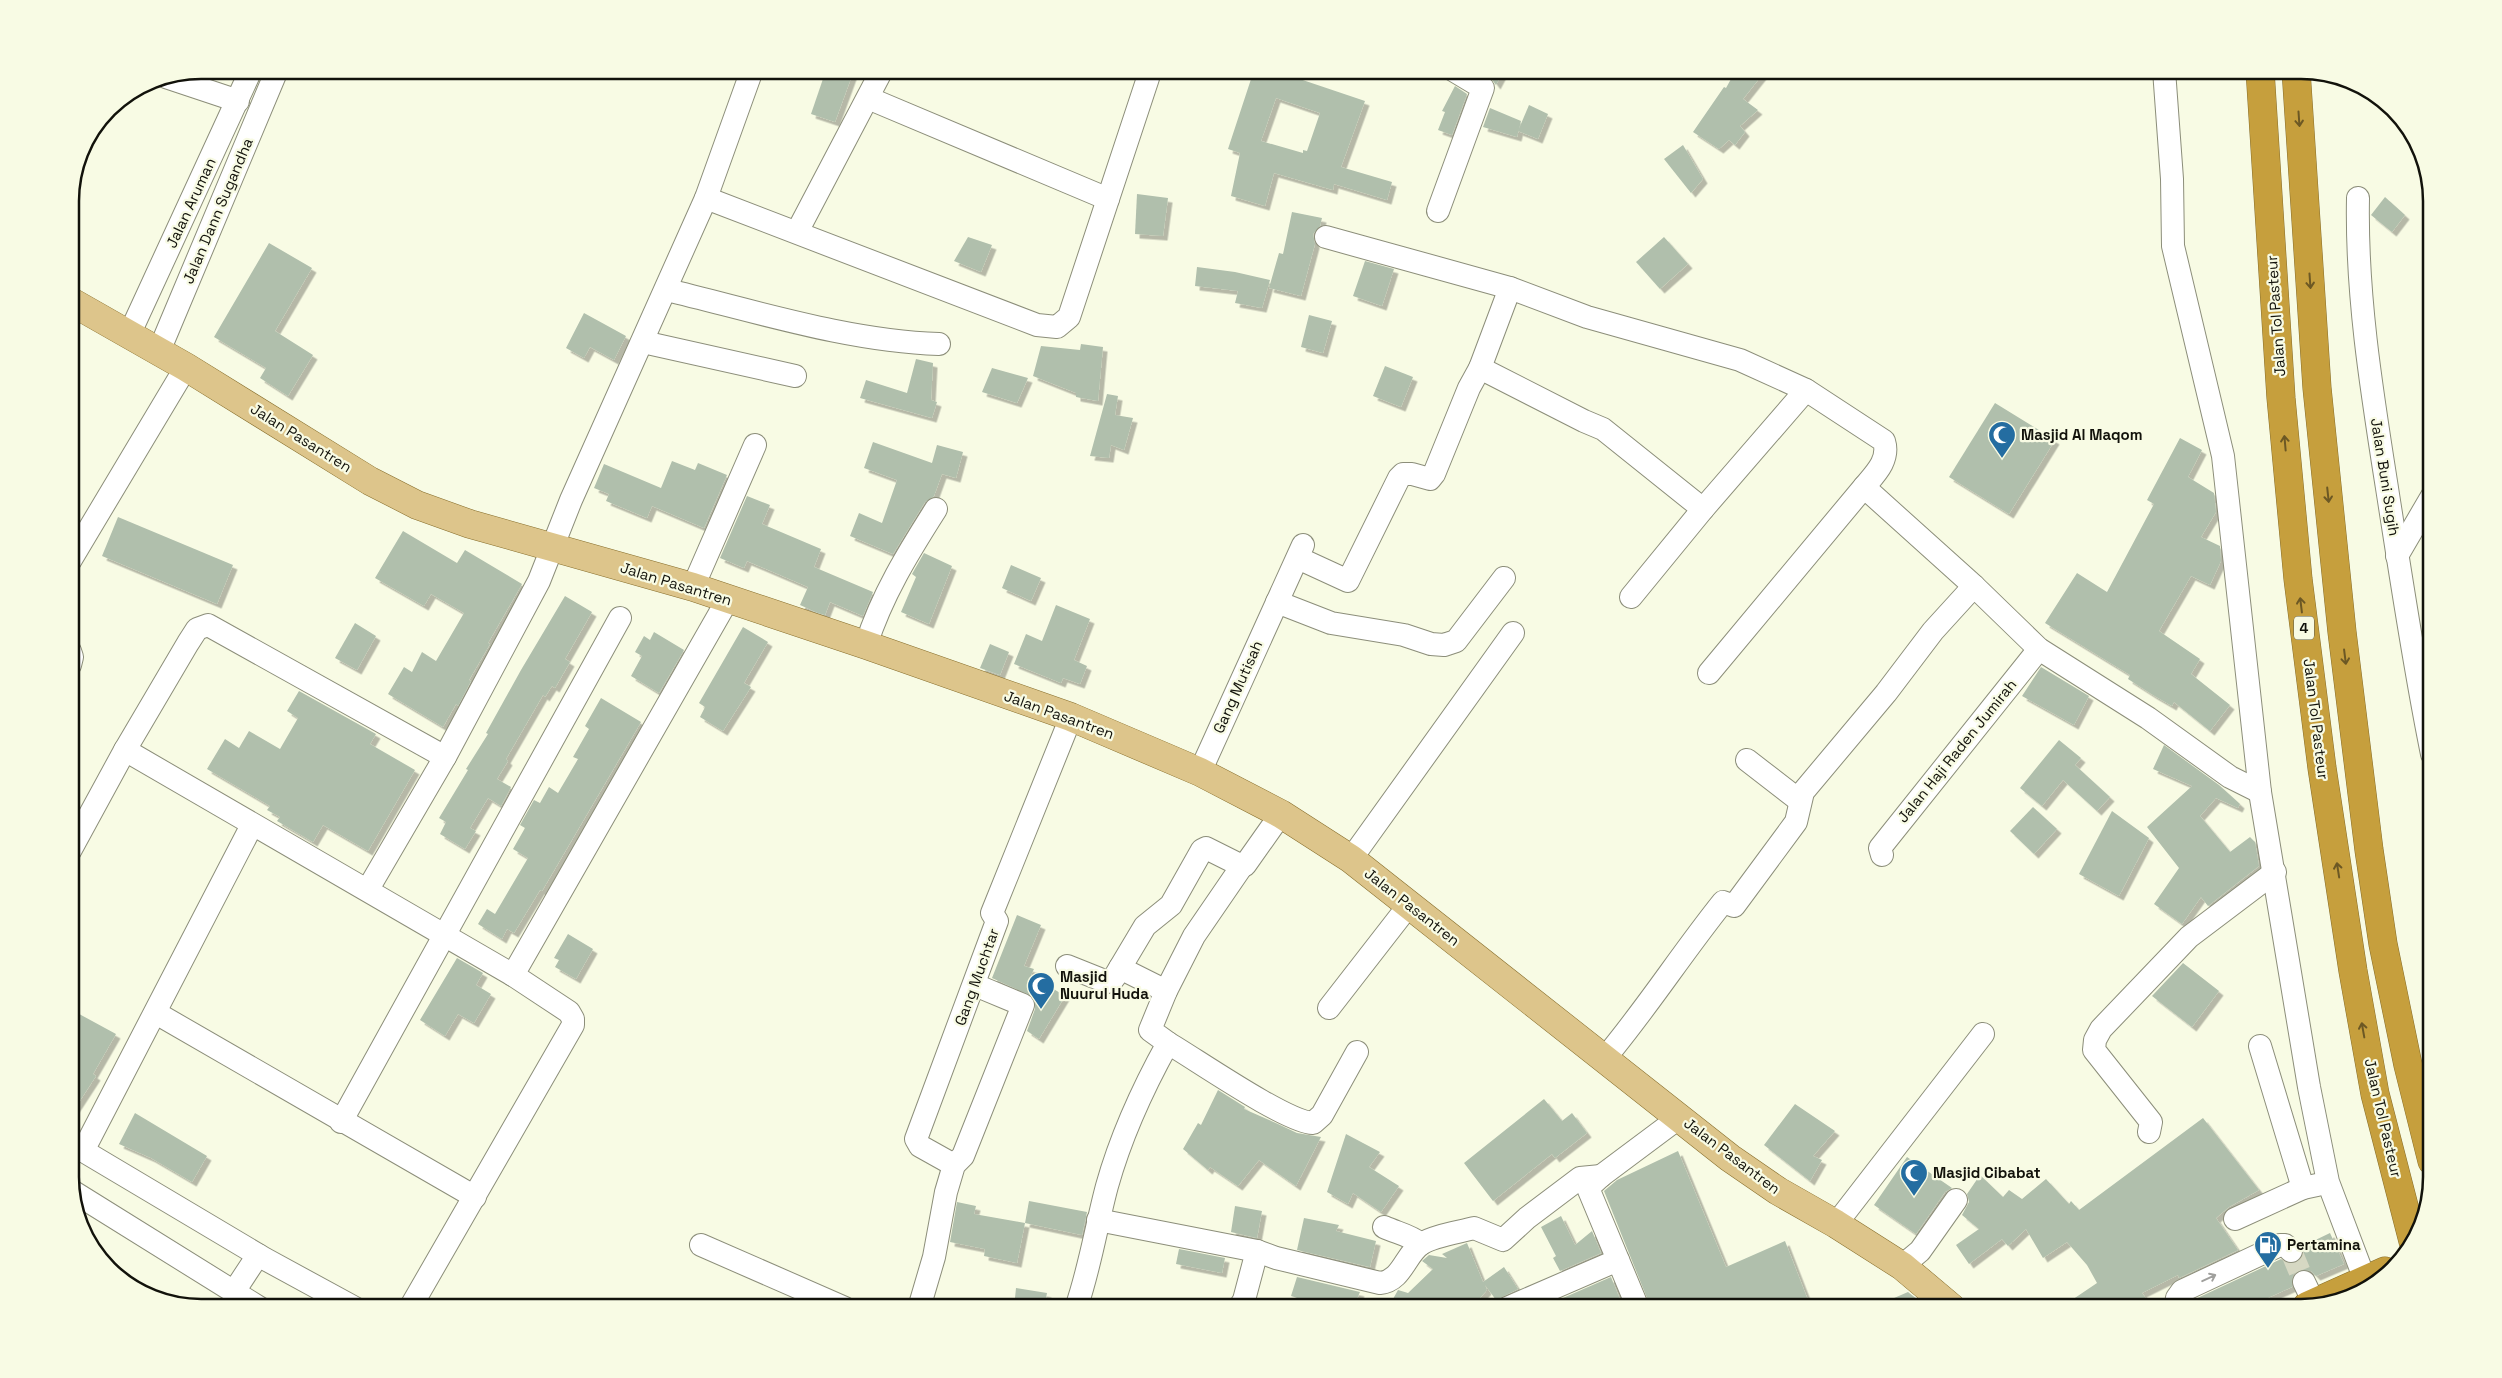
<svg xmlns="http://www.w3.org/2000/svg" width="2502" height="1378" viewBox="0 0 2502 1378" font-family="'Space Grotesk',sans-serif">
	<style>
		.building { fill: #b0bfac; fill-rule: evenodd; filter: url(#shadow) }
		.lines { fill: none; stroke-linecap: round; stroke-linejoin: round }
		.minor-tunnel { stroke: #d6d8c3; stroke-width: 22; stroke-dasharray: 22 11; stroke-linecap: butt }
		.minor-casing { stroke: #8c8e7a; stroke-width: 24 }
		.major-casing { stroke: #876e2c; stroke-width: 29 }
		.highway-casing { stroke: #876e2c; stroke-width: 29 }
		.minor { stroke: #fff; stroke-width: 22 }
		.major { stroke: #ddc58b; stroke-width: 28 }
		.highway { stroke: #c69f3d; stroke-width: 28 }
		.oneway { stroke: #6c5824 }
		.oneway2 { stroke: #a0a09d }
		.labels { text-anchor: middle; stroke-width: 4.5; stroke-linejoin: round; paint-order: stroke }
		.shield { fill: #f8fbe4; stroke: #57584c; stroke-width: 1 }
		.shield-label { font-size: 14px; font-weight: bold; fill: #12120b }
		.street-label { font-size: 15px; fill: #12120b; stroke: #f8fbe4 }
		.poi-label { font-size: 15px; font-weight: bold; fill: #12120b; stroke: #f8fbe4; text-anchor: start }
		.rim { fill: none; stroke: #12120b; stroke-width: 2.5 }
	</style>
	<defs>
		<filter id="shadow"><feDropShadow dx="4.5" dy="4.5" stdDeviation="0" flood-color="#0004"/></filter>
	</defs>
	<rect width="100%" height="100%" fill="#f8fbe4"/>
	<g class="building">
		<polygon points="826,70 854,70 835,122 811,114"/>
		<path d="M1254,70H1273L1365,101L1341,167L1392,182L1387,200L1334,184L1333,190L1274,173L1265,206L1231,196L1240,153L1228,149ZM1276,98L1320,113L1307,151L1303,150V153L1261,141Z"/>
		<polygon points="1479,70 1504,70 1496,85 1490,77"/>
		<polygon points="1736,70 1766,70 1743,99 1758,110 1740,126 1745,132 1735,145 1729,140 1719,149 1693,132 1724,87 1726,88"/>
		<polygon points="1455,86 1467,94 1452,135 1438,130 1445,112 1442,111"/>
		<polygon points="1529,105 1548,114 1538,139 1518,131"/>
		<polygon points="1490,108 1521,121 1517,137 1483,127"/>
		<polygon points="1683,145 1703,179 1691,193 1664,159"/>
		<polygon points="1137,194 1168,198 1163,236 1135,234"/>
		<polygon points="2385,197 2405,215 2392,232 2371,215"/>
		<polygon points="1292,212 1322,218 1320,226 1313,234 1315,244 1301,296 1269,288 1279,253 1283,254"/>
		<polygon points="968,237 992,245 981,272 954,261"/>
		<polygon points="1664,237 1688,264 1660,289 1636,262"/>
		<polygon points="269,243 312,268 275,331 313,355 288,396 260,378 266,368 214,337"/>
		<polygon points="1365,261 1394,269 1382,306 1353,296"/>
		<polygon points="1197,267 1235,272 1270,280 1262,308 1235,303 1238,291 1195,286"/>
		<polygon points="584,313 626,336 614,360 590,347 584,358 566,348"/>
		<polygon points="1309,315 1332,321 1323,353 1301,347"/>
		<polygon points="1081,344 1103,347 1098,401 1076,397 1076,393 1033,376 1041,346 1080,350"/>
		<polygon points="916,359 933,363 931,400 937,402 932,418 860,398 866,380 907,393"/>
		<polygon points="1385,366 1413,377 1401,407 1373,396"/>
		<polygon points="992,368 1028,378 1017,403 982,392"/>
		<polygon points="1107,394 1118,396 1115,415 1133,418 1124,450 1111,445 1109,458 1090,456"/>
		<polygon points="1995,403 2055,440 2009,514 1949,477"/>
		<polygon points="2180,438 2202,450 2188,477 2214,493 2216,512 2201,537 2220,546 2221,561 2210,585 2191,576 2159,631 2200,659 2191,674 2230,705 2210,731 2174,702 2172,706 2153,695 2128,679 2130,675 2045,623 2077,573 2107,592 2154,504 2147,500"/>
		<polygon points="873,442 932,463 937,445 963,452 956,478 942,474 934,496 925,502 893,554 850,536 859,513 882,523 897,480 864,468"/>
		<polygon points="672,461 695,470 698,463 727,475 704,528 652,506 647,518 606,501 609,494 594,488 604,464 661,488"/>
		<polygon points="747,496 770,505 762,524 821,549 814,567 873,592 863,616 830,602 825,615 818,613 800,605 808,587 747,561 744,568 720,558"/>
		<polygon points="118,517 233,565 217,604 102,556"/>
		<polygon points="403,531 457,563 465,550 522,584 488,643 490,644 469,680 471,681 458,706 456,704 443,727 388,694 404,667 412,672 422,652 436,661 464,613 431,594 424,606 375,578"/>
		<polygon points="924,553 952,566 929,624 901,612 916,577 912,574"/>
		<polygon points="1011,565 1041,578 1031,601 1002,588"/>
		<polygon points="565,596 592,612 565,659 570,662 555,688 552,686 545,697 543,695 506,759 508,761 497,779 511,787 501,806 488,798 470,828 476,831 465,849 440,834 446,822 439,818 468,770 466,769 488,734 486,733 521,670"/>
		<polygon points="1056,605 1090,619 1074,660 1087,666 1080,684 1063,678 1061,683 1014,664 1026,634 1042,641"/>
		<polygon points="355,623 376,636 357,670 335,658"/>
		<polygon points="743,627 768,642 744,683 751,687 723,731 700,717 705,707 699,703"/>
		<polygon points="654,632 684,650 659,693 631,676 642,656 635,652 644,636 650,640"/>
		<polygon points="990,644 1009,652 1000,675 980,668"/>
		<polygon points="2041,667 2089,696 2074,725 2022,696"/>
		<polygon points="299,691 376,734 370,744 415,770 368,851 323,825 313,842 277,821 280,817 267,810 270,806 207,769 225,739 239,748 249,731 280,749 298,718 287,711"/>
		<polygon points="601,698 641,722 542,891 540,890 514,933 507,929 502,939 478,924 487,909 495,914 528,858 513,849 525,828 520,825 534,800 540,803 549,787 558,793 578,759 573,757 589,729 585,726"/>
		<polygon points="2059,740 2081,758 2075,765 2110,797 2097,811 2063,780 2042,806 2020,788"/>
		<polygon points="2164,745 2219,785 2240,804 2238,808 2216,798 2200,816 2230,852 2250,837 2255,842 2259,866 2208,906 2201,897 2182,924 2154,904 2179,868 2147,827 2192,786 2153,769"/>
		<polygon points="2033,807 2057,829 2034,854 2010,831"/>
		<polygon points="2112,811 2149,838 2119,896 2079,874"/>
		<polygon points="1017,915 1041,925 1024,966 1034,969 1031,975 1065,996 1039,1039 1027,1031 1035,1009 1034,997 992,978"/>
		<polygon points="568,934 593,949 576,979 555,967 559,960 554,958"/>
		<polygon points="457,958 483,973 476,985 491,994 474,1023 458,1014 445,1036 420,1020"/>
		<polygon points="2183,963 2219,991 2192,1027 2152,996"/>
		<polygon points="70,1009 116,1034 93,1074 96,1076 70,1116"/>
		<polygon points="1218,1090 1245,1107 1244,1109 1278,1124 1297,1133 1321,1137 1296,1186 1259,1160 1238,1186 1210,1167 1208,1170 1183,1149 1198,1123 1201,1125"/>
		<polygon points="1544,1099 1562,1121 1572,1113 1587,1133 1555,1158 1552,1154 1493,1201 1464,1163"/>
		<polygon points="1795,1104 1835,1131 1813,1156 1822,1160 1810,1181 1764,1145"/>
		<polygon points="135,1113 207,1156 192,1182 151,1158 119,1144"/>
		<polygon points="2203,1118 2259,1190 2229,1207 2216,1218 2238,1250 2179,1278 2178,1275 2142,1293 2153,1308 2060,1308 2097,1283 2087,1265 2067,1242 2043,1258 2026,1229 2008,1246 2002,1239 1969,1264 1956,1245 1979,1229 1962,1215 1969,1202 1967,1194 1980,1175 2003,1197 2009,1190 2022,1199 2046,1179 2069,1204 2071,1201 2079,1210"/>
		<polygon points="1346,1134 1380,1152 1369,1167 1399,1186 1381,1212 1353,1193 1348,1204 1327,1192"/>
		<polygon points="1678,1151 1726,1267 1785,1241 1811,1308 1651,1308 1604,1191 1617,1180"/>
		<polygon points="1907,1157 1952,1188 1945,1192 1916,1234 1874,1205"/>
		<polygon points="1029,1201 1087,1212 1082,1235 1025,1223"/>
		<polygon points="957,1202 976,1206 974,1214 1025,1223 1017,1263 984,1256 985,1249 950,1242"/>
		<polygon points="1235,1206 1262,1211 1257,1238 1231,1232"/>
		<polygon points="1561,1216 1575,1245 1592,1231 1601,1253 1560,1271 1553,1258 1556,1256 1541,1227"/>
		<polygon points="1304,1218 1339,1225 1336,1231 1376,1241 1370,1267 1297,1250"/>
		<polygon points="2330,1233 2344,1264 2316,1276 2311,1271 2299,1270 2293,1275 2292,1287 2246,1308 2193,1308 2191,1301 2281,1259 2287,1263 2295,1263 2303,1255 2303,1246"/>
		<polygon points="1467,1243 1483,1282 1504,1267 1518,1289 1496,1300 1485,1285 1487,1290 1471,1308 1388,1308 1398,1290 1408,1293 1433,1269 1422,1261 1429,1255 1447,1258 1442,1254"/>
		<polygon points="1179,1249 1225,1258 1222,1273 1176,1264"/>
		<polygon points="1297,1277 1360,1292 1353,1308 1311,1308 1313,1303 1291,1296"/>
		<polygon points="1611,1277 1623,1307 1621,1308 1598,1308 1593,1299 1571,1308 1547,1308 1547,1305"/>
		<polygon points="1016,1288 1047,1293 1044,1308 1014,1308"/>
		<polygon points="1908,1292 1928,1308 1871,1308"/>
	</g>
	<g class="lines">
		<polyline class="minor-tunnel" points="2291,1251 2304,1282"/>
		<defs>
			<g id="minor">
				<polyline points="2164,70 2172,179 2173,246 2223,456 2260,792 2309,1087 2328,1182 2365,1280"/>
				<polyline points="166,77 238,101"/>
				<polyline points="868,98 1108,199"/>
				<polyline points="706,198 1037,325 1057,327 1069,317 1148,78 1149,70"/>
				<path d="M2358,198C2356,295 2372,393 2387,488C2401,577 2414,666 2432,754"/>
				<polyline points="1438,211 1483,88 1453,70"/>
				<polyline points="797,232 882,70"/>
				<path d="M1326,237L1510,288L1587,317L1740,360L1806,390L1884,441C1890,460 1875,474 1864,487L1709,673"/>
				<path d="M667,290C755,311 848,341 939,344"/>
				<polyline points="129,335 251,70"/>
				<polyline points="643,342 795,376"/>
				<polyline points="159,351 277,70"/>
				<polyline points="1480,368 1584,421 1603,429 1703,509"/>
				<polyline points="1864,487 1974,586 2039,649 2148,718 2230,777 2260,792"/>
				<polyline points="2397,556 2432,496"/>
				<polyline points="1298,558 1348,581 1399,478 1403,474 1412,474 1430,479 1434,474 1469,388 1480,368 1510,288"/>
				<polyline points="70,561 186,367"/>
				<polyline points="693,587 755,445"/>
				<polyline points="1631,597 1703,509 1806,390"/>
				<polyline points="1277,602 1331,623 1404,635 1431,644 1444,645 1456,641 1504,578"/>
				<path d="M866,645C882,595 908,553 936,509"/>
				<polyline points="70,651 72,657 70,665"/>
				<polyline points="125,750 513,975 569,1012 573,1019 573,1025 410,1308"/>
				<polyline points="1747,760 1800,801"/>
				<polyline points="1200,772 1303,545"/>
				<polyline points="70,851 125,750 188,643 197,629 208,625 445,757"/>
				<polyline points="1882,855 1880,848 2039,649"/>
				<polyline points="1351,859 1513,633"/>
				<polyline points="368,889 445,757 539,581 571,500 706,198 752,70"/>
				<polyline points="1067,966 1107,982 1114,978 1145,926 1171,905 1202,850 1206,848 1242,866 1245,865 1281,814"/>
				<polyline points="1120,968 1166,991"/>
				<polyline points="513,975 728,599"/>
				<polyline points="1329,1008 1409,905"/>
				<polyline points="156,1013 475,1197"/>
				<path d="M1168,1043C1197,1060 1286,1122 1313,1123L1322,1115L1357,1052"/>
				<polyline points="2260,1046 2303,1188"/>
				<path d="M1605,1058C1647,1008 1682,953 1723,902L1734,906L1796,822L1803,792L1886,693L1933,631L1974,586"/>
				<polyline points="341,1122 620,618"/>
				<polyline points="2149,1132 2151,1122 2094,1050 2095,1040 2101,1029 2189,937 2275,872"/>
				<polyline points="70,1143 265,1259 355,1308"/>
				<polyline points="83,1151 252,825"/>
				<polyline points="954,1165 920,1146 916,1139 997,921 992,913 1071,717"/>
				<polyline points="72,1191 260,1308"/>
				<polyline points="2235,1219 2303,1188 2317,1185"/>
				<path d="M1098,1220L1257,1251L1276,1258L1380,1283C1402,1281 1405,1255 1421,1244C1433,1236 1460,1232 1474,1228L1503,1240L1527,1218L1580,1178L1601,1176"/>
				<polyline points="1836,1224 1983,1034"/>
				<path d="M1384,1227C1397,1233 1410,1235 1421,1244"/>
				<polyline points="701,1245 845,1308"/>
				<polyline points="1902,1266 1920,1251 1956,1200"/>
				<polyline points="2304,1282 2314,1303"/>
				<polyline points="235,1290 258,1255"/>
				<polyline points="919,1308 934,1257 946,1192 954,1165 963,1156 1023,1005 975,985"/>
				<path d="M1076,1308C1090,1268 1096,1227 1107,1186C1121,1136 1143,1088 1168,1043L1150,1030L1166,991L1194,936L1242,866"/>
				<polyline points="1239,1308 1244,1300 1257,1251"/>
				<polyline points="1507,1308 1618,1260"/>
				<polyline points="1638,1308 1588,1188 1601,1176 1680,1117"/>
				<polyline points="2175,1308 2177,1298 2182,1291 2280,1245 2285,1245 2291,1251"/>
			</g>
			<polyline id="major" points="70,301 186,367 370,481 417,505 470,524 693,587 866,645 1071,717 1200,772 1281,814 1351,859 1730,1158 1778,1191 1836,1224 1902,1266 1952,1308"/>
			<g id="highway">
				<polyline points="2260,70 2281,398 2298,579 2322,768 2353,971 2375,1094 2413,1241"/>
				<polyline points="2296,70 2317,388 2342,632 2369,850 2383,944 2408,1065 2432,1161"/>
				<polyline points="2307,1306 2385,1271"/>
			</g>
		</defs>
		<use href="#minor" class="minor-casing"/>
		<use href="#major" class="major-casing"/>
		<use href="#highway" class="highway-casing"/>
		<use href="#minor" class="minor"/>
		<use href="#major" class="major"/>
		<use href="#highway" class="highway"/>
	</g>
	<defs><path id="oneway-shaft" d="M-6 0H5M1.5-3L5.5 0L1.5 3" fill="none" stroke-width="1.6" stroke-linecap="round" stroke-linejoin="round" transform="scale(1.25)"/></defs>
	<g class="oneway">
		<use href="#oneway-shaft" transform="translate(2299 119) rotate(86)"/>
		<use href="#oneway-shaft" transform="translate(2310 281) rotate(86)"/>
		<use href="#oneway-shaft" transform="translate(2285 443) rotate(-95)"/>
		<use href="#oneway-shaft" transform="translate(2328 495) rotate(84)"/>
		<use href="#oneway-shaft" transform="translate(2301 605) rotate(-97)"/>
		<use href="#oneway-shaft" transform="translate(2345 657) rotate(83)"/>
		<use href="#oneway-shaft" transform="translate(2338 870) rotate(-99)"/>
		<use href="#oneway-shaft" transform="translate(2363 1030) rotate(-100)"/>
	</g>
	<use class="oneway2" href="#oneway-shaft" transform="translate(2209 1278) rotate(-25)"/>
	<defs>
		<symbol id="mosque-pin" viewBox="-11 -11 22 30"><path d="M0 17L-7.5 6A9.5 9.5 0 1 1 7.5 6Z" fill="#246da1" stroke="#f8fbe4"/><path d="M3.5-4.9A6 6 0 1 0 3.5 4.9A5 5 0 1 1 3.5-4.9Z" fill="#fff"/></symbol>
		<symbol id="fuel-pin" viewBox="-11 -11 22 30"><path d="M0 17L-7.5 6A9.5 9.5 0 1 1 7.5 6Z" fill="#246da1" stroke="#f8fbe4"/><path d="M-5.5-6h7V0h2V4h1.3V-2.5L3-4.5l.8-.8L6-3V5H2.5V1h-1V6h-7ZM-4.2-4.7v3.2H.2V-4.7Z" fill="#fff"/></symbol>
	</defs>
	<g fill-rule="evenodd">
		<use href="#mosque-pin" x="1986" y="419" width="32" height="43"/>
		<use href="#mosque-pin" x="1025" y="970" width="32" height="43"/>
		<use href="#mosque-pin" x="1898" y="1157" width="32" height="43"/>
		<use href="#fuel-pin" x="2252" y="1229" width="32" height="43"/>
	</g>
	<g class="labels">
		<rect class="shield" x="2294" y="616.5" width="20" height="23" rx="4"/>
		<g class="shield-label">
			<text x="2304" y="633">4</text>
		</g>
		<g class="street-label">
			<text transform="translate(191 203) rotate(-65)" y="5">Jalan Aruman</text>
			<text transform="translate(218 211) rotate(-67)" y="5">Jalan Dann Sugandha</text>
			<text transform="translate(2276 316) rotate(-94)" y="5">Jalan Tol Pasteur</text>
			<text transform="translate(301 438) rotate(32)" y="5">Jalan Pasantren</text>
			<text transform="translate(2385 477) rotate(81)" y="5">Jalan Buni Sugih</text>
			<text transform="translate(676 584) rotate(17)" y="5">Jalan Pasantren</text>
			<text transform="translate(1238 687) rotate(-66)" y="5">Gang Mutisah</text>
			<text transform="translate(1059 715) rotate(20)" y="5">Jalan Pasantren</text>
			<text transform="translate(2316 719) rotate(83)" y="5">Jalan Tol Pasteur</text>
			<text transform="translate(1957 751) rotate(-51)" y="5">Jalan Haji Raden Jumirah</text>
			<text transform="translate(1412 907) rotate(38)" y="5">Jalan Pasantren</text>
			<text transform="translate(977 977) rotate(-70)" y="5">Gang Muchtar</text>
			<text transform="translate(2383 1118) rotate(77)" y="5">Jalan Tol Pasteur</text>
			<text transform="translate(1732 1156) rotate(37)" y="5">Jalan Pasantren</text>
		</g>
		<g class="poi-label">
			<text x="2021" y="440">Masjid Al Maqom</text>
			<text x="1060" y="982">Masjid<tspan x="1060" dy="17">Nuurul Huda</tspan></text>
			<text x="1933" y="1178">Masjid Cibabat</text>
			<text x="2287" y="1250">Pertamina</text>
		</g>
	</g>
	<path d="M0 0H2502V1378H0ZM201 79H2301A122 122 0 0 1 2423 201V1177A122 122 0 0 1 2301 1299H201A122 122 0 0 1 79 1177V201A122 122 0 0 1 201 79Z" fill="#f8fbe4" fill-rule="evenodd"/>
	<path class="rim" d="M201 79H2301A122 122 0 0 1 2423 201V1177A122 122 0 0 1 2301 1299H201A122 122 0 0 1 79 1177V201A122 122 0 0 1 201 79Z"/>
</svg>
